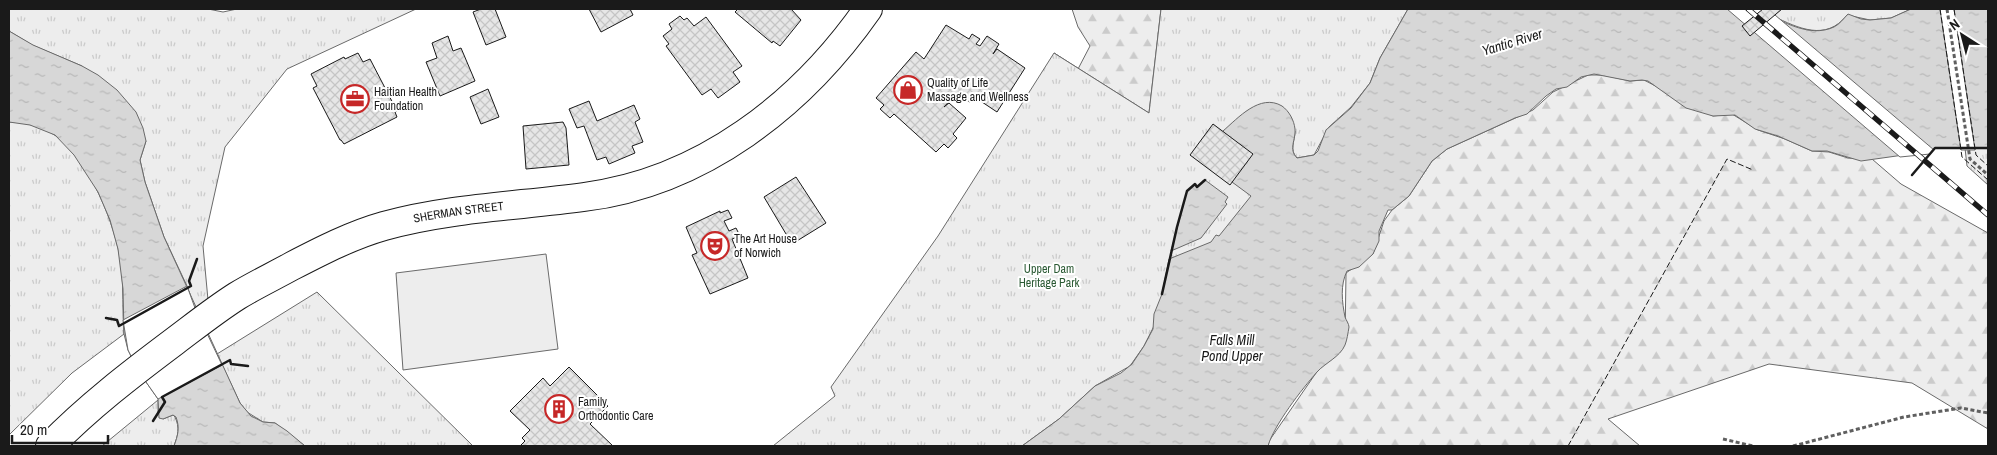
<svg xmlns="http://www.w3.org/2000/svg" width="1997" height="455" viewBox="0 0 1997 455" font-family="'Archivo Narrow',sans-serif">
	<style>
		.forest { fill: url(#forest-firs); stroke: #6a6a6a }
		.park { fill: url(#park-tufts); stroke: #6a6a6a }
		.pitch { fill: #ededed; stroke: #6a6a6a }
		.water { fill: url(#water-ripples); stroke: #6a6a6a }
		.pier { fill: #fff; stroke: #6a6a6a }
		.building { fill: url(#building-cross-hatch); stroke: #1a1a1a }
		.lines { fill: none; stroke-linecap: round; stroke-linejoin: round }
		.secondary-casing { stroke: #1a1a1a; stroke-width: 30 }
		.path { stroke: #5f5f5f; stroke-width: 3; stroke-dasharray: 4 2.5; stroke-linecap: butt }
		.secondary { stroke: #fff; stroke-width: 28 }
		.rail-casing { stroke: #1a1a1a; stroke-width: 5.5 }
		.rail { stroke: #fff; stroke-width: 4; stroke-dasharray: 11; stroke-linecap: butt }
		.fence { stroke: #1a1a1a; stroke-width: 1; stroke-dasharray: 6 2.5; stroke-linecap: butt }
		.wall { stroke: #1a1a1a; stroke-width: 2.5 }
		.labels { text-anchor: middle; stroke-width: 4; stroke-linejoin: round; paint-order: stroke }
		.poi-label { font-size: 12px; fill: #1a1a1a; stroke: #fff; text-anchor: start }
		.street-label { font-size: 12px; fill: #1a1a1a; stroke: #fff }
		.park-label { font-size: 12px; fill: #2b5a34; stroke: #fff }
		.water-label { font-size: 14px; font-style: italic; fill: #1a1a1a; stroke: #fff }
	</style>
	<defs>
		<pattern id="forest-firs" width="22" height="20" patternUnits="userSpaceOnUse" patternTransform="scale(1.25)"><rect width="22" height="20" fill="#ededed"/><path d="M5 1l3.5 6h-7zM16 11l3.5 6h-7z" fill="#cbcbcb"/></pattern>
		<pattern id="park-tufts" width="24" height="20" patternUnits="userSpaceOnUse" patternTransform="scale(1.25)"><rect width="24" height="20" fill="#ededed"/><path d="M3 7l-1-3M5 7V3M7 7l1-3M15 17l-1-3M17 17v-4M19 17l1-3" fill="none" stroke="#cbcbcb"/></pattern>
		<pattern id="water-ripples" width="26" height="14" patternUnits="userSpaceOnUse" patternTransform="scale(1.25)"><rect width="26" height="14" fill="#d7d7d7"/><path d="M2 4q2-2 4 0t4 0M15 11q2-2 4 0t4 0" fill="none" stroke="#b8b8b8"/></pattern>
		<pattern id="building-cross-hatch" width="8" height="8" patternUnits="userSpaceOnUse" patternTransform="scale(1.25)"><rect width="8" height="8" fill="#e6e6e6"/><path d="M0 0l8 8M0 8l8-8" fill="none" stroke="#c5c5c5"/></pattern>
	</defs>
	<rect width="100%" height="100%" fill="#fff"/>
	<g class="forest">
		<polygon points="1072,9 1161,9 1149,113 1054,53 1078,69 1090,46 1078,27"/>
		<polygon points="1588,75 1603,75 1630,81 1644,80 1713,116 1732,114 1758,130 1785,139 1812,151 1829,152 1848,158 1872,159 1901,184 1988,233 1988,429 1912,383 1769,364 1608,419 1640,446 1268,446 1269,441 1316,373 1345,341 1346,273 1373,254 1384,221 1392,210 1409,196 1432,161 1447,149 1533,110 1553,92"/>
	</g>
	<g class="park">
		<polygon points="9,9 208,9 223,12 237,9 416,9 287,69 225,147 203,246 208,300 195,308 187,286 164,237 145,182 140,160 146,141 82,66 32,45 9,31"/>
		<path d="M1161,9H1408L1380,58L1370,83L1351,107L1329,127L1314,155L1297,158C1289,150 1295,141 1295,131L1232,140L1259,160L1253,197L1154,326L1144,346L1130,366L1095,386L1059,419L1022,446H773L835,396L831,387L938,236L1054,53L1149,113Z"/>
		<path d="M1781,9H1911L1891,18L1870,20L1847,15C1826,42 1798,28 1773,16Z"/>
		<path d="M9,122C25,122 43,127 56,136C89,160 116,225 121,265C124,288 122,311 124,334L72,373L9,435Z"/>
		<polygon points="1965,148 1988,148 1988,185 1967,166"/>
		<polygon points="317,292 473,446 305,446 275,423 263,422 247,412 240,403 217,354"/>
		<path d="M158,400V412L163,419L173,415L175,417C180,428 178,435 174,446H102Z"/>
	</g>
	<polygon class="pitch" points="546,254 558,349 403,370 396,273"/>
	<g class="water">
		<path d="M1408,9H1756C1779,19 1808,39 1834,27C1840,24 1844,18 1848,14L1861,19L1870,20L1891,18L1911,9H1988V148H1935L1932,151L1861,161L1827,151H1812L1778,136L1755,129L1735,115L1713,116L1686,108L1648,81L1642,80L1630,81L1594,74L1581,77L1567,87L1556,89L1546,96L1527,114L1515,118L1447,149L1432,161L1409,196L1392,210H1388L1379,231V241L1373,254L1359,267L1347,271C1340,285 1342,302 1345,317C1346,320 1349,324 1349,327C1348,333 1347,340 1345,345C1340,357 1325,363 1317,372C1302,389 1274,425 1268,446H1022L1059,419L1095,386L1121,373L1132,364L1144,346L1153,329L1154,314L1162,294L1169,259L1211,242L1216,235L1219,236L1251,196L1232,182L1223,131C1238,118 1260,93 1282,106C1289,111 1294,120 1295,129C1296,140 1288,149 1297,158L1314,155L1318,151L1326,130L1351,108L1370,83L1380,58Z"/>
		<path d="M9,31L33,45L82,66L98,75L117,90L136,112L143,128L146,141L140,160L145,182L164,237L240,403L251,416L263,422L275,423L287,431L305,446H174C178,435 180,428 176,417L173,415L163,419L159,418L158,399L139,372L128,350L124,334L123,289L118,249L110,220L98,192L74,155L55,135L30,125L9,122Z"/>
		<polygon points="1205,180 1228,197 1225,202 1227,204 1201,238 1171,251 1187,191 1195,184 1197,187"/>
	</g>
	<g class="pier">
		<polygon points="1727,9 1762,9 1775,15 1934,150 1930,154 1900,157"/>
		<polygon points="1940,9 1954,9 1975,150 1961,150"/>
		<polygon points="187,286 195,308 222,365 158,399 139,372 128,350 123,320"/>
	</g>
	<g class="building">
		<polygon points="481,9 495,9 506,37 486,45 473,12"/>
		<polygon points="589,9 630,9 633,15 601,32"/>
		<polygon points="738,9 791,9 801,20 780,46 773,41 772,43 735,12"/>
		<polygon points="1763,9 1782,9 1750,36 1742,26"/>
		<polygon points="680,16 684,20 687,18 694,26 706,17 742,66 733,72 740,82 718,98 711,89 702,95 666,46 669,44 663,36 672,29 669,24"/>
		<polygon points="946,25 969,39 972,34 980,39 976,44 980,46 987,36 999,44 993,54 997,49 1025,68 997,112 973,96 970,102 956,94 944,107 949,103 966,118 953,134 957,138 948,148 944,144 936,152 894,114 890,118 880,109 884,105 876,98 916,52 924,59"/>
		<polygon points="448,36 453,51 461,48 475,81 440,96 426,62 437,58 432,43"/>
		<polygon points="358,53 363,62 370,59 397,111 395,112 397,117 344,144 341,140 340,140 313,88 317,86 311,74 344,57 345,59"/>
		<polygon points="488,89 499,117 481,124 470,97"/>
		<polygon points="589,101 597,121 634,105 640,119 635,122 643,142 632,146 635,153 609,164 606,157 597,160 584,126 577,128 569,109"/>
		<polygon points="563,122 566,128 569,165 526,169 523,126"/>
		<polygon points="1213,124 1253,154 1230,185 1190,155"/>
		<polygon points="796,177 826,223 792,244 764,197"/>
		<polygon points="728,210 732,218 724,221 729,231 736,228 740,236 732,239 748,278 710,294 692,255 697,253 686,227 720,211 720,213"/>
		<polygon points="569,367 608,406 590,424 613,446 520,446 525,441 522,438 530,430 510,411 543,378 550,386"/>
	</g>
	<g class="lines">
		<defs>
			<g id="secondary">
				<path id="s1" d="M50,446C88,407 131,374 175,341C195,326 215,310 237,296C255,285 274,276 292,266C321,251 352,235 384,226C449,208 518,206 584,197C702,182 801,105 868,9"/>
			</g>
		</defs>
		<use href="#secondary" class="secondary-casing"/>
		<g class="path">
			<polyline points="1947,9 1970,159 1988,175"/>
			<polyline points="1723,439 1753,446"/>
			<polyline points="1793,446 1904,417 1961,408 1988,413"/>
		</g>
		<use href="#secondary" class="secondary"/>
		<defs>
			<polyline id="rail" points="1748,9 1988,215"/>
		</defs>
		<use href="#rail" class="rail-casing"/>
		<use href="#rail" class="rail"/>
		<g class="fence">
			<polyline points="1940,9 1962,157 1988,180"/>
			<polyline points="1954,9 1976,155 1988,166"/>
			<polyline points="1568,446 1727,159 1753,170"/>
		</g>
		<g class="wall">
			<polyline points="1912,175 1935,148 1988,148"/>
			<polyline points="1162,294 1177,227 1187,191 1195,184 1197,187 1205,180"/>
			<polyline points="106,318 117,320 119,326 191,286 189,281 197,259"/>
			<polyline points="153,421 165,402 162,397 230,360 231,364 248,366"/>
		</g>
	</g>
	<defs>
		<symbol id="shop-ring" viewBox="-11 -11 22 22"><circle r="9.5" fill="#fff" stroke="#c62828" stroke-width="1.5"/><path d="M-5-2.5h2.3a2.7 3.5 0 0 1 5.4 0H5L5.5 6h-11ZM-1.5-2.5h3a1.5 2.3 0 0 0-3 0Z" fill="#c62828"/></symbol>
		<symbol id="office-ring" viewBox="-11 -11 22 22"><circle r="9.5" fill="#fff" stroke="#c62828" stroke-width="1.5"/><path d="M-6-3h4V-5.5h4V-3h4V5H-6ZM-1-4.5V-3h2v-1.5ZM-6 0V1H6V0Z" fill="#c62828"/></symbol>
		<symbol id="theatre-ring" viewBox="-11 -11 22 22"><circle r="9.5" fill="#fff" stroke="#c62828" stroke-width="1.5"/><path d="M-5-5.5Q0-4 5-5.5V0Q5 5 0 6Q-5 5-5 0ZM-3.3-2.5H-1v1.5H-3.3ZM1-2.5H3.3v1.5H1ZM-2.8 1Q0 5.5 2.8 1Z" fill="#c62828"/></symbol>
		<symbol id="building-ring" viewBox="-11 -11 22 22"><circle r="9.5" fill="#fff" stroke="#c62828" stroke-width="1.5"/><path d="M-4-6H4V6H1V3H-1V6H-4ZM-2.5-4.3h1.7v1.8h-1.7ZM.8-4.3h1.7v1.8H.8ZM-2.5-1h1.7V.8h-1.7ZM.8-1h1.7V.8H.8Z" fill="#c62828"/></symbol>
	</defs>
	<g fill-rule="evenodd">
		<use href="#shop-ring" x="892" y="74" width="32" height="32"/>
		<use href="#office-ring" x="339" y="83" width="32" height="32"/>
		<use href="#theatre-ring" x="699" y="230" width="32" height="32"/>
		<use href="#building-ring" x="543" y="393" width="32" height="32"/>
	</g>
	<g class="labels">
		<g class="poi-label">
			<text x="927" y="87">Quality of Life<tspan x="927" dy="14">Massage and Wellness</tspan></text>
			<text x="374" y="96">Haitian Health<tspan x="374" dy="14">Foundation</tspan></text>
			<text x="734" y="243">The Art House<tspan x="734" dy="14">of Norwich</tspan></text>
			<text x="578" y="406">Family<tspan x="578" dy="14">Orthodontic Care</tspan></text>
		</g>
		<g class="street-label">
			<text dy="4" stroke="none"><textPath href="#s1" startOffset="479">SHERMAN STREET</textPath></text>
		</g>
		<g class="park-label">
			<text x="1049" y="273">Upper Dam<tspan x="1049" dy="14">Heritage Park</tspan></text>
		</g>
		<g class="water-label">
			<text transform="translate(1512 42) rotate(-17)" y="5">Yantic River</text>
			<text x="1232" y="345">Falls Mill<tspan x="1232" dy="16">Pond Upper</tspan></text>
		</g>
	</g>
	<rect width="1997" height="455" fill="none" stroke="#1a1a1a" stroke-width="20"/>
	<g transform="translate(1962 35) rotate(324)" stroke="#ffffff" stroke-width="4" paint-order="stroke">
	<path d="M0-4L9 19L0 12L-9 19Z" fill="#1a1a1a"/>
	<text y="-8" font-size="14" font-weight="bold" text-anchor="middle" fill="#1a1a1a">N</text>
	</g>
	<path d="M12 435v8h96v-8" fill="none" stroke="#1a1a1a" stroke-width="2.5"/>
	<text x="20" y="435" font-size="15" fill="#1a1a1a" stroke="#ffffff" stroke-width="4" paint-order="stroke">20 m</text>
</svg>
